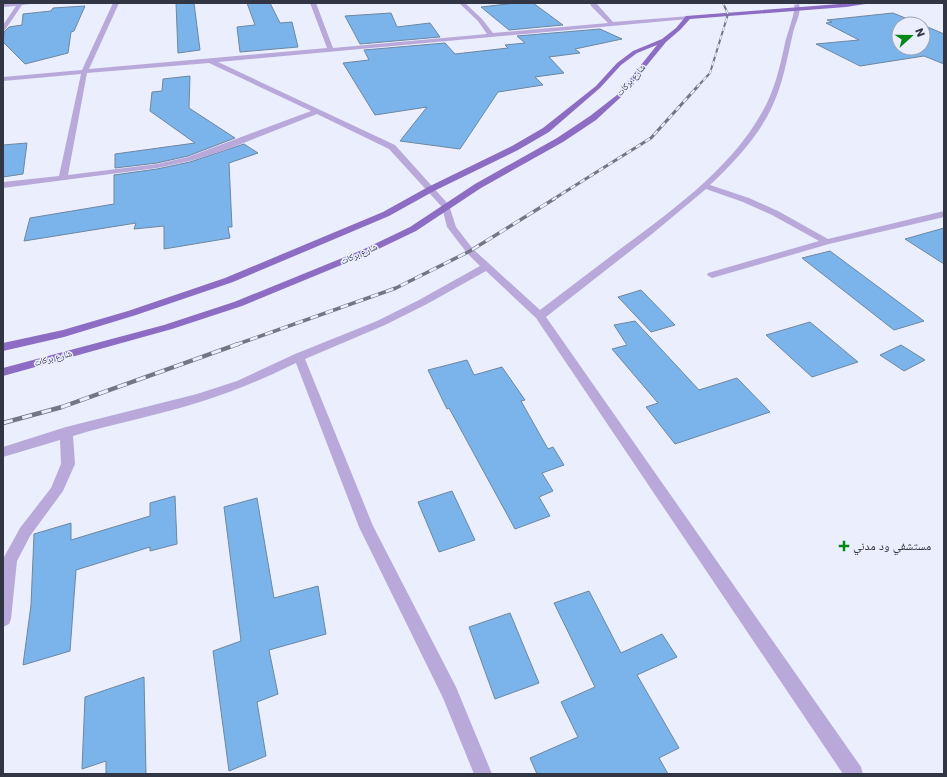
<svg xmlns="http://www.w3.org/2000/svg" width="947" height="777" viewBox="0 0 947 777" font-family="Poppins,'Noto Naskh Arabic',sans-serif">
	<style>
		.building { fill: #7bb4ea; stroke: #6d87a1 }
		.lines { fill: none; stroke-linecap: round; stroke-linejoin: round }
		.minor { fill: #b9a9da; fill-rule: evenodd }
		.major { fill: #8d6cc4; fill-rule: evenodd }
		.rail-far3-casing { stroke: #737685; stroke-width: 2 }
		.rail-far2-casing { stroke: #737685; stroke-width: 3 }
		.rail-far1-casing { stroke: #737685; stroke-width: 3.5 }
		.rail-casing { stroke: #737685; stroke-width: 4.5 }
		.rail-far3 { stroke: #eaeefd; stroke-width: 1.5; stroke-dasharray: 4.5; stroke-linecap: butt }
		.rail-far2 { stroke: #eaeefd; stroke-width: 2; stroke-dasharray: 5.5; stroke-linecap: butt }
		.rail-far1 { stroke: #eaeefd; stroke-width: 2.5; stroke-dasharray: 8; stroke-linecap: butt }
		.rail { stroke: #eaeefd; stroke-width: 3; stroke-dasharray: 10; stroke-linecap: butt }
		.poi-dot { fill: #008914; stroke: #eaeefd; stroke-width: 1.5 }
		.labels { text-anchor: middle; stroke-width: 3; stroke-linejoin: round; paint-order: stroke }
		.far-street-label { font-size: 9px; fill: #323543; stroke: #eaeefd }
		.near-poi-label { font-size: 12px; fill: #323543; stroke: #eaeefd; text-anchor: start }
	</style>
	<rect width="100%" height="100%" fill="#eaeefd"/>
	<g class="building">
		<polygon points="176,3 194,3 200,50 178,53"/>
		<polygon points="247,3 270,3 280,23 292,22 298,47 240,52 237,27 255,25"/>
		<polygon points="516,3 533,3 563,25 509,30 481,7"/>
		<polygon points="85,6 74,31 71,32 68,53 25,64 3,42 4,32 9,27 22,25 23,14 51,11 53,8"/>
		<polygon points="391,13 397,27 430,23 440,37 360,44 345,16"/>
		<polygon points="893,13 920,24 899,24 899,48 923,48 923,25 944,34 944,64 924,56 860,66 816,44 859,40 826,23 832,22 827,20"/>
		<polygon points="600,29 622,39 575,49 580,53 549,57 564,73 535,77 543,85 498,92 460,149 400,141 427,107 375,115 343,63 369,60 364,50 445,43 455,54 508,48 505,45 525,43 517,36"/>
		<polygon points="190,76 189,108 235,138 188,156 157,163 115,168 115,154 195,143 150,111 152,92 162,91 163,79"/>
		<polygon points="27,143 23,174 3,177 3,145"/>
		<polygon points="244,144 258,153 229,163 232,227 228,227 230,238 164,249 164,226 134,229 136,223 24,241 30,218 114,204 114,175 157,169 190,162"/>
		<polygon points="944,228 944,264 905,239"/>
		<polygon points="830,251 924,321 894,330 802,258"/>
		<polygon points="641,290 675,325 651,332 618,297"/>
		<polygon points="635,321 699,390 737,378 770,412 675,444 646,407 658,403 612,349 627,345 614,325"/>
		<polygon points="810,322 858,362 812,377 766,335"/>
		<polygon points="901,345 925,360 904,371 880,355"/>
		<polygon points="467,360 474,375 502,367 525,400 521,401 548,449 553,447 564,465 542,473 553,491 539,497 550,516 515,529 449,408 447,409 428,370"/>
		<polygon points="452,491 475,540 439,552 418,502"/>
		<polygon points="175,496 177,544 150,551 150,547 76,570 70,651 23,665 31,605 34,534 71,523 71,540 150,516 150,503"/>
		<polygon points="257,498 274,598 318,586 326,634 269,650 278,694 257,702 266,756 229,771 213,651 241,641 224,507"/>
		<polygon points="589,591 621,653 662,634 677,657 637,675 679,748 659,758 668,774 537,774 530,758 578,737 561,702 595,687 554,603"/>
		<polygon points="510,613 539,683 495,699 469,627"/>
		<polygon points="144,677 146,774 106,774 106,761 82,769 85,697"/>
	</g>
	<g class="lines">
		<g class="minor">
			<polygon points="3,3 39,3 22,5 5,30 3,31 3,25 16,6 3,7"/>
			<path d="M113,3H119L89,69L327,48L310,3H316L333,48L487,34L478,21L459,3H465L482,19L493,33L608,23L591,6L590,3H596L613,22L690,16V18L688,19L218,62L395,145L449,205L456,227L473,249L540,310C565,291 590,272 615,253C666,215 729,171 761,114C774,93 780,67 785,43C787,34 796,11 794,5L799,4C802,12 795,24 793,33C787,58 783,85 771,109C757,138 733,163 710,185L749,198L778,211L828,239L944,211V217L829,244L712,278L707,275L708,273L819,241L772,215L743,202L706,189L652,234L546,317L861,767L863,774H843L536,318L486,271L427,304L385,325L305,359L373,526L456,687L492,774H474L443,698L359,527L296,363C265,378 235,391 203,401C160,415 115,423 73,436L75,464L63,491L30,536L17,561L11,619L9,624L3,627V559L20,528L51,488L61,464L60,440L3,457V447L66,427L197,394L237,381L295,354L377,321L419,300L480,266L467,253L447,227L442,207L389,149L317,114L223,151L190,161L157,168L3,188V182L59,176L81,74L3,81V77L82,70ZM209,63L311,111L188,157L157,164L68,175L87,73Z"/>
		</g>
		<polygon class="major" points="852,3 872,3 846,7 690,19 680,30 666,42 621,97 596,120 563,142 481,188 416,231 368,254 242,306 172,329 3,376 3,368 164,325 234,302 362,250 410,227 475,184 557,138 590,116 617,95 657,45 637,53 621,65 600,88 549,132 518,150 434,191 389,216 233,282 136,315 64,337 3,351 3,343 63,330 128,311 225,278 383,212 428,187 512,146 543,128 596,86 617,63 633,51 662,39 676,28 686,16"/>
		<defs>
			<polyline id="rail-far3" points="697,87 710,73 728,14 723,3"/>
			<polyline id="rail-far2" points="552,200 651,138 698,86"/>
			<polyline id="rail-far1" points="235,345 396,288 470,251 554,199"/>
			<polyline id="rail" points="3,423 62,407 238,344"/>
		</defs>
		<use href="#rail-far3" class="rail-far3-casing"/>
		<use href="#rail-far2" class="rail-far2-casing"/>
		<use href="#rail-far1" class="rail-far1-casing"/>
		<use href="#rail" class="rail-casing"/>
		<use href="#rail-far3" class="rail-far3"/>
		<use href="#rail-far2" class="rail-far2"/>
		<use href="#rail-far1" class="rail-far1"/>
		<use href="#rail" class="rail"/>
	</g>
	<path class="poi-dot" d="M842 540h4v4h4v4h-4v4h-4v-4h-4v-4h4z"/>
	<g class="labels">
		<g class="far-street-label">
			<text transform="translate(631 80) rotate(-49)" y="3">شارع بركات</text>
			<text transform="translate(359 254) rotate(-24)" y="3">شارع بركات</text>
			<text transform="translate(53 358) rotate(-15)" y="3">شارع بركات</text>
		</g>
		<g class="near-poi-label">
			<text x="853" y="550">مستشفي ود مدني</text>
		</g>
	</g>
	<rect width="947" height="777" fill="none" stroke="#323543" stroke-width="8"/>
	<g transform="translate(911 36) rotate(69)"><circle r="19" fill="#eaeefd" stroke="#a0a4b3"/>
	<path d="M0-3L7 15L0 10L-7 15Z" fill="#008914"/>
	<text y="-6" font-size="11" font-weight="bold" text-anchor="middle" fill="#323543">N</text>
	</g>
</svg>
